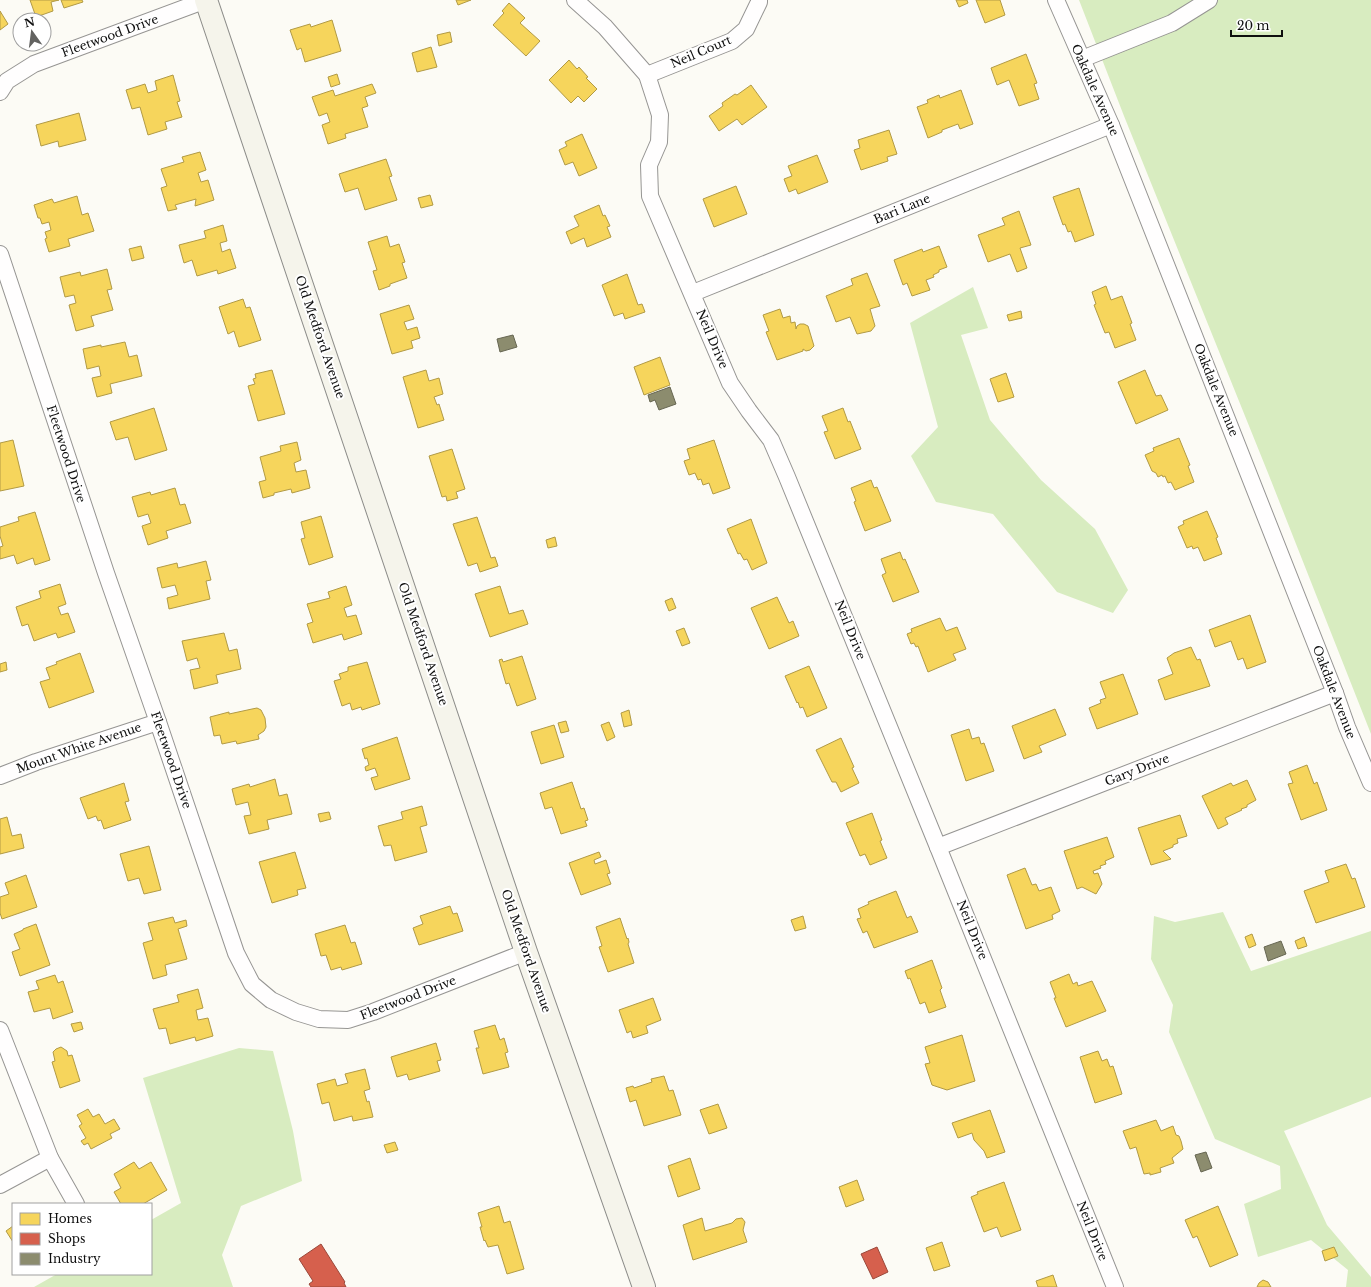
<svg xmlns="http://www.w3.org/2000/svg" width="1371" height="1287" viewBox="0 0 1371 1287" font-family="'Libre Baskerville',serif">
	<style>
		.forest { fill: #d8ecc0 }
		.homes { fill: #f6d55c; stroke: #b19a45 }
		.shops { fill: #d6604d; stroke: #9a483a }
		.industry { fill: #8c8c6e; stroke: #666652 }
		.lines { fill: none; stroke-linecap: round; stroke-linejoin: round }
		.street-casing { stroke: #969593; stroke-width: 18 }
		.secondary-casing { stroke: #8c8c89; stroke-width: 24 }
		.street { stroke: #fffefe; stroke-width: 16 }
		.secondary { stroke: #f5f4eb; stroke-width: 22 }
		.labels { text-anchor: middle; stroke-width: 4; stroke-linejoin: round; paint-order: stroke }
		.street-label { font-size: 12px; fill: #0f0f0f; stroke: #fff }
	</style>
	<rect width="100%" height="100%" fill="#fcfbf5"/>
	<g class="forest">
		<polygon points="1079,0 1371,0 1371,734 1268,473 1124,116"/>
		<polygon points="973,287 988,328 961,335 990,420 1041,480 1095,529 1128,590 1113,613 1057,592 993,514 936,502 911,456 938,427 910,323"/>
		<polygon points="1223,912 1251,971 1371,931 1371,1097 1284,1131 1327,1225 1371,1277 1371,1287 1346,1287 1348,1270 1311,1240 1258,1257 1244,1204 1281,1189 1280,1166 1215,1139 1169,1032 1173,1005 1151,959 1154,916 1175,922"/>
		<polygon points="239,1048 273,1051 293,1131 302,1181 241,1206 222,1255 233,1287 34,1287 57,1274 151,1274 151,1220 181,1203 143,1078"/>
	</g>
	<g class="homes">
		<polygon points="30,0 59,0 51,2 53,11 36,17"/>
		<polygon points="61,0 82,0 83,2 64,8"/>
		<polygon points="456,0 471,0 458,5"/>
		<polygon points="956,0 967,0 968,3 959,7"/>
		<polygon points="976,0 1000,0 1005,15 985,23"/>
		<polygon points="509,3 525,18 520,23 540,41 526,56 493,25 504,13 502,11"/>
		<polygon points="0,11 8,24 0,30"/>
		<polygon points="332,20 341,51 305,62 301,48 297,50 290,30 310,24 311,27"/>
		<polygon points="450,32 452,42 439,46 437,35"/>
		<polygon points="431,47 437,67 417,72 412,53"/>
		<polygon points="1026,54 1037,83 1034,84 1039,99 1019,106 1009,80 997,85 991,68"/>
		<polygon points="569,60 577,69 579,67 588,77 586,78 597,89 584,102 578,96 571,103 549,80"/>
		<polygon points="337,74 340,84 331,87 328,77"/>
		<polygon points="173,75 180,101 177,102 182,117 165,122 167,129 148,135 140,107 132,109 126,90 145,84 148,93 157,90 155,81"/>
		<polygon points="372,84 376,93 365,97 368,106 362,108 368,127 345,134 346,138 328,144 322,125 330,122 327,113 319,116 312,97 333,90 335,96"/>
		<polygon points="751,85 767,107 742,125 737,119 719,131 709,116 723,106 722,103 735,94 737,95"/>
		<polygon points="961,90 973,124 960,129 958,124 942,130 942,132 928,138 917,107 928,103 927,100 939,95 940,98"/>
		<polygon points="79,113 86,140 59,147 58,141 41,146 36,125"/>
		<polygon points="889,130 897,154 887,157 888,161 861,170 854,150 860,148 858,140"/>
		<polygon points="582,134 597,168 579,176 573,162 565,165 559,150 567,146 565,142"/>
		<polygon points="200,152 206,170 198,173 201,182 208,180 214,200 195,206 196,199 175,205 177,209 168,211 161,188 167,186 161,169 184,162 182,157"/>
		<polygon points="817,155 828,182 798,194 796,189 789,192 784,179 792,176 788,166"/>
		<polygon points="386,159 392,176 389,177 397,200 365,210 358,188 345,192 339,174"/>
		<polygon points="736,186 747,214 714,227 703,199"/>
		<polygon points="1079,188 1094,235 1075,242 1071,231 1068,232 1065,224 1063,225 1053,197"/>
		<polygon points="430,195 433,205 421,208 418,198"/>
		<polygon points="77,196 82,215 88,213 94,231 68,239 70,246 49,252 45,239 47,238 45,232 51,230 49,222 42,224 40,218 38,218 34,205 52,199 54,203"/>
		<polygon points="599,205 603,216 605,215 610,226 607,227 611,237 587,247 584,238 571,244 566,232 579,226 574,216"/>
		<polygon points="1019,211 1031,245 1020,248 1027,268 1017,272 1010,254 988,262 978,235 1005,225 1002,218"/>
		<polygon points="223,225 227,241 220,243 222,252 230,249 236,268 218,274 217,270 197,276 192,260 184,263 179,245 206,238 204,231"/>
		<polygon points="387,236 390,247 399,244 405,262 402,263 407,278 390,284 390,286 379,290 373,271 377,270 368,242"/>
		<polygon points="141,246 144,258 132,261 129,249"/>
		<polygon points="939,246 947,267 939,270 939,272 933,275 934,277 926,280 930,290 912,296 907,283 903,285 894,260 922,249 923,252"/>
		<polygon points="107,269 112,289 107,290 113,310 91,316 94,326 76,331 69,305 76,303 74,295 65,297 60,277 80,272 81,276"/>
		<polygon points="867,273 880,306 870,309 875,326 871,331 857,334 850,317 836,322 826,296 853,285 851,279"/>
		<polygon points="627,274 638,305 642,304 645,312 625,319 623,313 614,316 602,285"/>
		<polygon points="1106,286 1111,300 1122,296 1132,323 1130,324 1136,340 1115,348 1109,332 1105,333 1094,305 1096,304 1092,292"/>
		<polygon points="243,299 246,308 250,307 261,340 239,347 234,331 228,334 219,307"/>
		<polygon points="409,305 414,319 404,322 407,330 417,327 420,338 411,341 413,348 392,354 380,314"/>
		<polygon points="780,309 783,318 790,316 791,323 795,322 796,329 797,326 800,324 804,324 808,326 814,346 810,350 806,351 803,349 803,351 777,360 766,332 769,331 763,315"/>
		<polygon points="1021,311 1022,318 1009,321 1007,315"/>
		<polygon points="125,342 129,357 137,355 142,376 110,384 112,393 97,397 92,378 101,376 99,366 87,369 83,349 101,345 101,347"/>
		<polygon points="660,357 670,385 644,395 634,367"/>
		<polygon points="272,370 285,414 258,421 248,386 255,384 253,379 256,378 255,374"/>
		<polygon points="426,370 429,381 439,378 443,394 434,397 437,405 439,404 444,420 418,428 403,377"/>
		<polygon points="1145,370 1156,396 1161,395 1168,410 1136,424 1118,382"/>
		<polygon points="1006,373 1014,397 998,402 990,379"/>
		<polygon points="154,408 167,450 135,460 128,437 116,440 110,422"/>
		<polygon points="843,408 848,422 850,421 861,449 835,459 824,432 828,431 822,416"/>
		<polygon points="1179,438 1190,465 1188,466 1194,482 1175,490 1171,482 1168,483 1165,476 1163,477 1162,475 1158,477 1156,473 1152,471 1145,455 1154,451 1153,448"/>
		<polygon points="13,440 24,486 0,491 0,443"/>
		<polygon points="714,440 730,488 713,494 709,483 703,485 701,479 698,480 695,473 689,475 684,461 690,459 687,449"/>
		<polygon points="297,442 301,460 294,463 296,472 306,470 310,488 292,493 291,489 274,493 274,495 263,498 259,482 266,480 260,457 281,451 280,446"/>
		<polygon points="452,449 465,489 456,492 458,498 447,501 446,496 442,497 429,456"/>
		<polygon points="871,480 874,488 877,487 891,521 865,531 854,502 856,501 851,488"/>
		<polygon points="175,488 180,505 185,504 191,523 166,531 168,538 148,545 142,526 151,523 148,514 138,517 132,497 150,492 151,495"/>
		<polygon points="1207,511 1218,537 1216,538 1222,554 1204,561 1198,547 1193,549 1192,546 1187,548 1178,527 1184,524 1183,521"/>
		<polygon points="35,512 50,560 35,565 33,558 17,564 14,555 0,559 0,547 3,546 0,536 0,527 19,521 18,517"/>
		<polygon points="321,516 333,557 309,565 301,539 305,538 301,522"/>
		<polygon points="477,517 491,558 495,557 498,566 480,572 477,563 468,566 453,524"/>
		<polygon points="751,519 767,563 752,570 747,559 744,560 740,553 738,554 727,529"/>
		<polygon points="555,537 557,546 548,548 546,540"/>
		<polygon points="900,552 903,560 905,559 919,592 893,602 882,575 886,573 881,559"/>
		<polygon points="206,561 211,580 206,581 210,599 169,609 167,598 178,595 175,585 162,588 157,568 177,563 178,568"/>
		<polygon points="60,584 66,604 58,607 61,615 68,613 75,632 58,638 56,633 34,641 28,624 22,626 16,607 41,598 39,591"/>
		<polygon points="346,586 352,605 344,608 347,617 356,615 362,634 344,640 342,634 313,643 307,624 313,622 307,604 330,598 328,592"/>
		<polygon points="500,586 509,614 523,610 528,624 490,637 475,594"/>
		<polygon points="777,597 789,623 793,621 799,636 769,649 751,608"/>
		<polygon points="672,598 676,608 669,611 665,601"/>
		<polygon points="1250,615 1266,662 1247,669 1243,658 1238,660 1231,641 1215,647 1209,630"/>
		<polygon points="940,618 946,631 957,627 966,649 953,654 956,660 928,672 918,646 916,647 914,643 911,644 907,634 912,632 911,629"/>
		<polygon points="684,628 690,643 682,646 676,631"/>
		<polygon points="224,633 229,651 237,649 241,669 216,675 218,683 194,689 190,670 200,668 197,658 187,661 182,641"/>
		<polygon points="1191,647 1197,660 1200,659 1210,686 1165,700 1158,680 1173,674 1167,658 1174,653"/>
		<polygon points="80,653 94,692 49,708 40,682 50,679 46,668 57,664 56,662"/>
		<polygon points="522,656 536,699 517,706 509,683 506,684 499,660 502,659 503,662"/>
		<polygon points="6,662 7,670 0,672 0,664"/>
		<polygon points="367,662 380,704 362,710 361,707 352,710 350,703 342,706 334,681 341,679 339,674 348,671 348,667"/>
		<polygon points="809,666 827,708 807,717 803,707 800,708 798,702 797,703 785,676"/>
		<polygon points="1123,674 1138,714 1097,729 1089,708 1101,703 1100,700 1106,698 1100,682"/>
		<polygon points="252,709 257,708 261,710 265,718 266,727 264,731 258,735 259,739 237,744 236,741 222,744 220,735 214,736 210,717 229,712 229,714"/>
		<polygon points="1055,709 1066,735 1039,746 1042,752 1024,759 1012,726"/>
		<polygon points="629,710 632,725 624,727 621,713"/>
		<polygon points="566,721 569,731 561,733 558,723"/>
		<polygon points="609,722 615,737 607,741 601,725"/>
		<polygon points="554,725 564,757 541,764 531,732"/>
		<polygon points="969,729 972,739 979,737 981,744 984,743 994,771 966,781 951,735"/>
		<polygon points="397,737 410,779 375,790 371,778 378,776 375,768 366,771 365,767 369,765 367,758 365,759 362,749"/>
		<polygon points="841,738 854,767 852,768 859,783 841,792 836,782 832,782 816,750"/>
		<polygon points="1307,765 1314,784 1317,782 1327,810 1301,820 1288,784 1293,783 1289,772"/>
		<polygon points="275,779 279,796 287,794 292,814 267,820 269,829 249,834 244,816 251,815 248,802 236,805 232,789 249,784 250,787"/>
		<polygon points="1247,780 1256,800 1247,805 1247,807 1241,809 1242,810 1225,818 1228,824 1218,829 1202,796 1231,783 1233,786"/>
		<polygon points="572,782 581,809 584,808 588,820 585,821 587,826 561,834 552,807 545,809 540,793"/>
		<polygon points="124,783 129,801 125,802 131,820 104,829 101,820 98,821 96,816 88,819 80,798"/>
		<polygon points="422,806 427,825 420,827 427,852 395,861 391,845 384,846 378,826 403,819 401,812"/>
		<polygon points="329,812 331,819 320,822 318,814"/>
		<polygon points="872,813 882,840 880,841 887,858 870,865 865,854 860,856 846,823"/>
		<polygon points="1180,815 1187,836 1177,839 1178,843 1173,845 1173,847 1163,851 1171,859 1151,865 1138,828"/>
		<polygon points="7,817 12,836 21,834 24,848 0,854 0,819"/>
		<polygon points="1107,837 1114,857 1105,861 1106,864 1100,866 1101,868 1093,871 1094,874 1098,873 1102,884 1096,894 1082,887 1077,889 1064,851"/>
		<polygon points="149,846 161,890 144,894 139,878 128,881 120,854"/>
		<polygon points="295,852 306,888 297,890 298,895 272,903 259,862"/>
		<polygon points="599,852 601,857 594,860 595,864 606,860 610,873 607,874 611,884 581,895 569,863"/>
		<polygon points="1346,864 1352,879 1355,878 1365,907 1316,923 1304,891 1329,882 1325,871"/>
		<polygon points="1025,868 1032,885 1036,884 1039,891 1051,887 1060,911 1052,915 1053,919 1026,929 1007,875"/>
		<polygon points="26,875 37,907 2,919 0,913 0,897 9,894 5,883"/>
		<polygon points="896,891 907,918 911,916 918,932 874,948 867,931 863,933 857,919 861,918 858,909 869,904 868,902"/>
		<polygon points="450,906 453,914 457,913 463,931 419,945 413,928 423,924 420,916"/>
		<polygon points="803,916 806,928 795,931 791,920"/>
		<polygon points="173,917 175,923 186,920 187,926 178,929 187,959 165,965 167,975 153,979 143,943 153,940 148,923"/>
		<polygon points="620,918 627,939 628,938 629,942 628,944 634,963 608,972 599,947 602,946 596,927"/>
		<polygon points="36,924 50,965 20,976 12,952 20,949 14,934 23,930 23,929"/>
		<polygon points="345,925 351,943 355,942 362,964 342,970 341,967 331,970 326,955 321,956 315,934"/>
		<polygon points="1252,934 1256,945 1249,948 1245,937"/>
		<polygon points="1304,937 1307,946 1298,949 1295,941"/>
		<polygon points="932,960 942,988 940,990 946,1007 929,1013 925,1002 920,1004 910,978 908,979 905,971"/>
		<polygon points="1069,974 1073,984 1077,982 1078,986 1092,981 1106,1011 1066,1027 1054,998 1056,998 1050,982"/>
		<polygon points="55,975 58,983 63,981 73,1012 53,1019 50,1008 34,1012 28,992 39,989 36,981"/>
		<polygon points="198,989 203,1008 196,1010 198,1020 208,1018 213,1036 196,1041 195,1037 170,1044 166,1028 159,1029 153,1009 179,1002 177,995"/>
		<polygon points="653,998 661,1020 646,1026 648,1033 633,1038 631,1031 627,1033 619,1010"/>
		<polygon points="81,1022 83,1029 74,1032 71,1024"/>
		<polygon points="495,1025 500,1040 504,1038 508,1052 505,1053 509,1067 483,1074 476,1048 479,1048 474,1031"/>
		<polygon points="962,1035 975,1081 947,1090 932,1085 925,1064 930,1063 925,1047"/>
		<polygon points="436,1043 441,1060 437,1061 440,1071 409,1080 407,1074 397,1077 391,1057"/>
		<polygon points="61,1047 67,1051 68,1056 72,1055 80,1081 60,1088 52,1062 55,1061 53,1052 56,1049"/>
		<polygon points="1098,1051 1102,1061 1107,1059 1110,1067 1113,1066 1122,1094 1095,1103 1080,1057"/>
		<polygon points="365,1069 370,1089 364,1091 367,1102 369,1101 373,1117 353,1121 352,1116 334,1121 329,1102 322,1104 317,1084 335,1079 337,1086 348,1083 345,1074"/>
		<polygon points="664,1076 669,1091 673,1090 681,1115 644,1126 636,1100 630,1102 626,1088 633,1086 634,1088 652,1082 651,1079"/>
		<polygon points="718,1104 727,1128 709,1134 700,1110"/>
		<polygon points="88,1109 93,1117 99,1114 105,1124 114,1119 120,1129 110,1134 112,1138 91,1149 88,1143 84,1145 81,1141 86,1138 79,1126 82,1124 77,1115"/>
		<polygon points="990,1110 1005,1152 987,1158 984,1151 974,1140 972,1133 958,1138 952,1123"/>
		<polygon points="1156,1120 1161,1131 1173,1126 1176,1135 1179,1136 1181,1141 1183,1149 1172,1158 1174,1163 1160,1168 1161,1172 1150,1175 1150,1173 1144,1174 1136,1147 1130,1149 1123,1131"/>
		<polygon points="395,1142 398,1150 387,1153 384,1145"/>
		<polygon points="690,1158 700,1189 678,1197 668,1166"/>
		<polygon points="134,1162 139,1169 151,1162 167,1190 143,1204 121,1204 114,1192 121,1188 114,1174"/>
		<polygon points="857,1180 864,1200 846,1207 839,1187"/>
		<polygon points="1004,1182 1021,1230 1001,1237 997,1227 984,1232 971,1197 978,1194 977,1192"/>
		<polygon points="499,1206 504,1223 510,1221 524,1269 507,1274 498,1245 488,1247 485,1240 484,1241 480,1227 482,1227 478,1213"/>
		<polygon points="1218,1206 1238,1255 1210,1267 1197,1236 1193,1238 1185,1220"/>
		<polygon points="702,1218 705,1231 732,1223 736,1219 742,1218 745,1222 743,1230 747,1242 693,1260 683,1225"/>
		<polygon points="13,1226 13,1242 6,1231"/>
		<polygon points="942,1242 950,1266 934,1271 926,1248"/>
		<polygon points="1334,1247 1338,1256 1325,1261 1322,1251"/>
		<polygon points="1053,1275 1057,1287 1038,1287 1036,1281"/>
		<polygon points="1263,1280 1268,1282 1271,1287 1257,1287 1259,1283"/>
	</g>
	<g class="shops">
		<polygon points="321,1244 345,1282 344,1283 346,1287 311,1287 309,1284 313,1281 299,1259"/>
		<polygon points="877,1247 888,1272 873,1279 861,1254"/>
	</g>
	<g class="industry">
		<polygon points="513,335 517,347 500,352 497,339"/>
		<polygon points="670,387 676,404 659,410 655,400 650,402 648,395"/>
		<polygon points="1281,941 1286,954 1268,961 1264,947"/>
		<polygon points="1206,1152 1212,1168 1201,1172 1195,1155"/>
	</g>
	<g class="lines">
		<defs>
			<g id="street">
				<polyline points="575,0 605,27 647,75 660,115 659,142 649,165 650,196 730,383 749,411 771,440 787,477 938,847 1115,1287"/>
				<polyline points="1056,0 1111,125 1335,693 1347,727 1371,783"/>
				<polyline points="1082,59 1172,23 1209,0"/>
				<polyline points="647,75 732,41 746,29 759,2 759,0"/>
				<polyline points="0,92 7,81 34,64 206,0"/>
				<polyline points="0,254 106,573 158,722 236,953 252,984 271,1000 296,1012 319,1019 348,1020 373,1012 526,952"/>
				<polyline points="693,293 1111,125"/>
				<polyline points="0,776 36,762 158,722"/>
				<polyline points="938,847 1335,693"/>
				<polyline points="0,1030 50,1158 76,1204"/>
				<polyline points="0,1185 50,1158"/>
			</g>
			<polyline id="secondary" points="206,0 526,952 644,1287"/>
		</defs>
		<use href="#street" class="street-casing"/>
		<use href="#secondary" class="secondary-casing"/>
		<use href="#street" class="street"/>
		<use href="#secondary" class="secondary"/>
	</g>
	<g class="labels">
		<g class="street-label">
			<text transform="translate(110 36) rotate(-20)" y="4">Fleetwood Drive</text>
			<text transform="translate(701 52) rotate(-23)" y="4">Neil Court</text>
			<text transform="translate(1095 90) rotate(66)" y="4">Oakdale Avenue</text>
			<text transform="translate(902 209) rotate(-22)" y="4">Bari Lane</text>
			<text transform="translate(320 337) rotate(71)" y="4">Old Medford Avenue</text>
			<text transform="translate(712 339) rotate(67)" y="4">Neil Drive</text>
			<text transform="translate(1216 390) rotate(68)" y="4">Oakdale Avenue</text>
			<text transform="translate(66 454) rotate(72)" y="4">Fleetwood Drive</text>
			<text transform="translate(850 630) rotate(68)" y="4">Neil Drive</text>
			<text transform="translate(423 644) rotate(71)" y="4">Old Medford Avenue</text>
			<text transform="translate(1334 692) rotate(69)" y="4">Oakdale Avenue</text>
			<text transform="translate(79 748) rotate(-19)" y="4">Mount White Avenue</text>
			<text transform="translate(171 760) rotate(71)" y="4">Fleetwood Drive</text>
			<text transform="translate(1137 770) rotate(-21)" y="4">Gary Drive</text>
			<text transform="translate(972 930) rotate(68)" y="4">Neil Drive</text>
			<text transform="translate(526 951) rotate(71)" y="4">Old Medford Avenue</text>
			<text transform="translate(408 998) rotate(-21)" y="4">Fleetwood Drive</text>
			<text transform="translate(1092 1231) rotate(68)" y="4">Neil Drive</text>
		</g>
	</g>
	<rect x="12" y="1203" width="140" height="72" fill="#ffffff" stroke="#9f9f9f"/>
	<rect x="20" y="1213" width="20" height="12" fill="#f6d55c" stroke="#9f9f9f"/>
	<text x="48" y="1223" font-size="12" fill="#0f0f0f">Homes</text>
	<rect x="20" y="1233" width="20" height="12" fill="#d6604d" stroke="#9f9f9f"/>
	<text x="48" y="1243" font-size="12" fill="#0f0f0f">Shops</text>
	<rect x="20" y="1253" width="20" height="12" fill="#8c8c6e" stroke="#9f9f9f"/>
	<text x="48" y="1263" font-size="12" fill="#0f0f0f">Industry</text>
	<g transform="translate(32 32) rotate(346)"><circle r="19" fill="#ffffff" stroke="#9f9f9f"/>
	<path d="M0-3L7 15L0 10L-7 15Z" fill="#626260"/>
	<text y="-6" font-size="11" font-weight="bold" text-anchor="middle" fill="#0f0f0f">N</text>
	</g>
	<path d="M1231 30v6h51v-6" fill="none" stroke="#0f0f0f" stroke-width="2"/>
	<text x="1237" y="30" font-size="12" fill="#0f0f0f" stroke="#ffffff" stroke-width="3" paint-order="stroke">20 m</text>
</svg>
